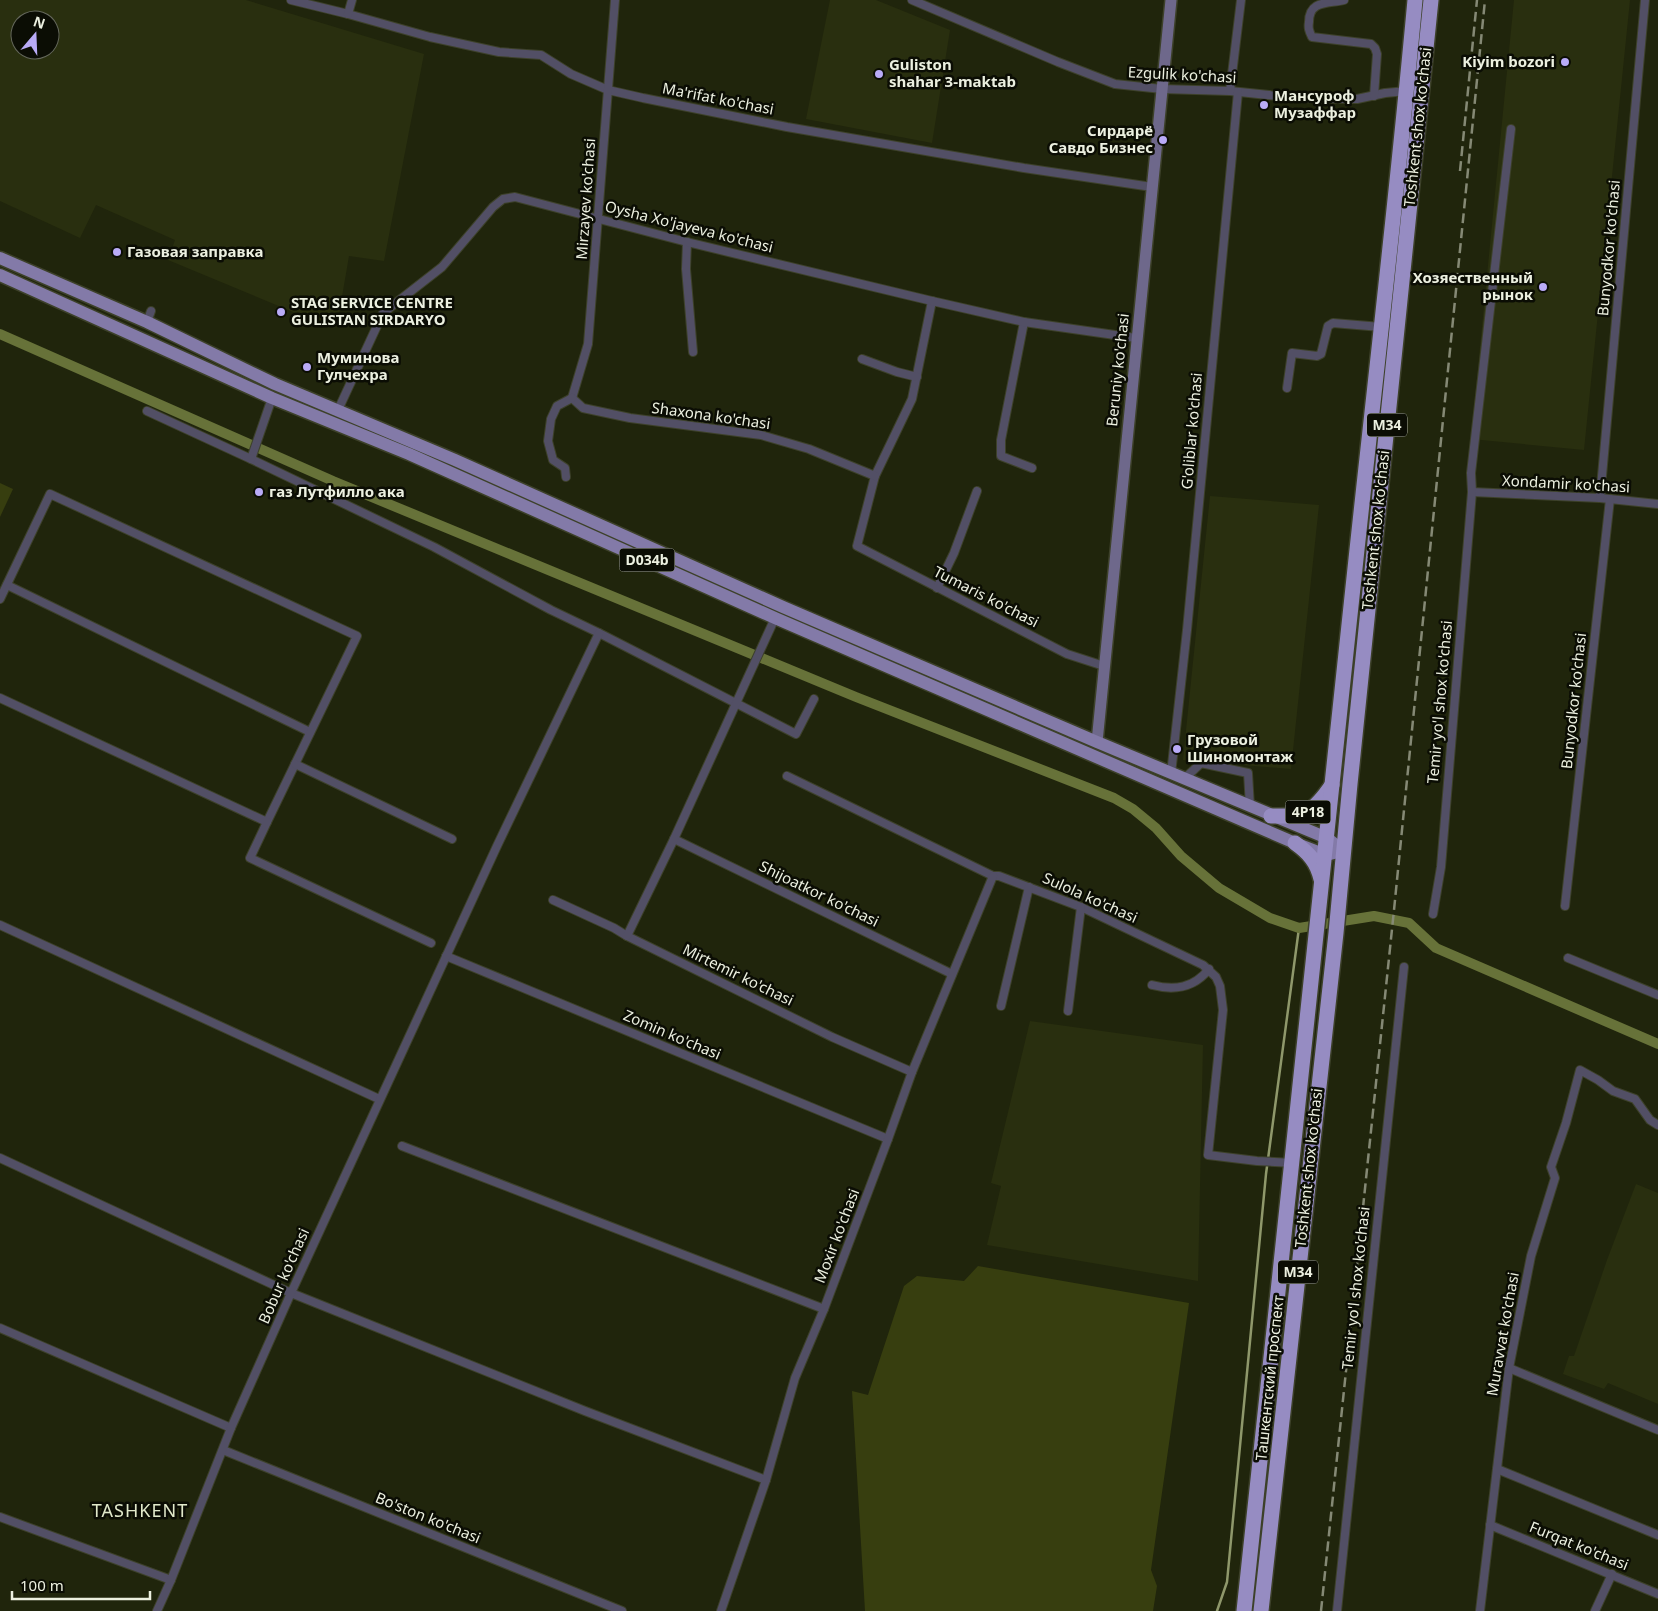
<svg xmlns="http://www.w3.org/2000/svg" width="1658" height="1611" viewBox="0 0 1658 1611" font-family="'Noto Sans',sans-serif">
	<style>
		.built { fill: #292f0f; fill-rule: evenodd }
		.green { fill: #373e0f }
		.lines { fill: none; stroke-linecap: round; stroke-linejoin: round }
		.stream { stroke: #8f986b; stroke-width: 2.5 }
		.canal { stroke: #677239; stroke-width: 10 }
		.street-casing { stroke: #3d412a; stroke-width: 10 }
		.secondary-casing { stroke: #3d412a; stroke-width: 14 }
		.primary-casing { stroke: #3d412a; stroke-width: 15 }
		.highway-casing { stroke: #3d412a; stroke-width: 18 }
		.street { stroke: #524f65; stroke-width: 8 }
		.secondary { stroke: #6e688b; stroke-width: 11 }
		.primary { stroke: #837aa8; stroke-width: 12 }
		.highway { stroke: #968cc2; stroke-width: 15 }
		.rail { stroke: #858975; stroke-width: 2.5; stroke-dasharray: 10 5; stroke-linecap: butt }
		.poi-dot { fill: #b9abf7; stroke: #0b0d04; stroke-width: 2 }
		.labels { text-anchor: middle; stroke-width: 5; stroke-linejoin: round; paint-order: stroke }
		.shield { fill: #0b0d04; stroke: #a8ac9e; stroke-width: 1 }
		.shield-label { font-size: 14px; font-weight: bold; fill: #ecf0e0 }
		.poi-label { font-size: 15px; font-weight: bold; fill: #ecf0e0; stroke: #0b0d04; text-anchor: start }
		.street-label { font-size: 15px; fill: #ecf0e0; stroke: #0b0d04 }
		.quarter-label { font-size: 18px; letter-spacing: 1px; fill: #e1e9ca; stroke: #0b0d04 }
	</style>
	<rect width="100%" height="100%" fill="#20250c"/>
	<g class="built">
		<path d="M0,0H246L424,54L384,261L349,256L337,326L293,312L168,260L175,240L96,205L80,238L0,201ZM20,20H50V50H20Z"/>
		<polygon points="830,0 876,0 950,30 932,143 806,119"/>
		<polygon points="1514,0 1630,0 1584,450 1471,439"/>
		<polygon points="1210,496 1319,505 1291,769 1183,760"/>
		<polygon points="1030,1021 1203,1045 1198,1281 987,1245 1001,1186 991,1183"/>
		<polygon points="1636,1184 1658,1193 1658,1404 1608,1383 1604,1389 1563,1374 1569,1356 1574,1356 1607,1260"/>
	</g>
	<g class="green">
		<polygon points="0,483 13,489 0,517"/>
		<polygon points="978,1266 1189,1303 1151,1570 1157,1586 1153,1611 865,1611 852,1391 868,1395 904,1286 917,1276 964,1281"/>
	</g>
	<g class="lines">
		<polyline class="stream" points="1217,1611 1227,1582 1266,1174 1299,928"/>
		<polyline class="canal" points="0,334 333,481 856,697 1114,798 1133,809 1156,828 1181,856 1219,888 1270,918 1299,928 1374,916 1409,923 1436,948 1658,1044"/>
		<defs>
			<g id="street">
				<polyline points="291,0 348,14 430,37 499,52 541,55 571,74 608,90 643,98 787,127 1024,168 1152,187"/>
				<polyline points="912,0 1058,62 1115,84 1162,89 1230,91 1297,98 1357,99 1385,93 1407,91"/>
				<path d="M1344,0C1328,4 1309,0 1309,22C1308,28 1309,31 1312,37L1371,44L1375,48L1377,54L1374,96"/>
				<polyline points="348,14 352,0"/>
				<polyline points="1230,91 1241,0"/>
				<polyline points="687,242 686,269 693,352"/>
				<polyline points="932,301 912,399 875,476 857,546 1067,654 1104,666"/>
				<polyline points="147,322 151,311"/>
				<polyline points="1024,322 1001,440 1001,456 1032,468"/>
				<polyline points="862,359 897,372 917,377"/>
				<polyline points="1287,388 1292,353 1317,356 1321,354 1328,326 1333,323 1381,327"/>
				<polyline points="272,398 251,459 434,547 551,610 599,633 796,734 814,699"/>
				<polyline points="572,398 588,344 615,0"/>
				<polyline points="572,398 583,408 630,418 761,435 809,449 875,476"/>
				<polyline points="338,410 383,313 442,267 493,207 503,199 515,197 687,242 932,301 1024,322 1136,338"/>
				<polyline points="147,411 251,459"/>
				<polyline points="566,477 565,468 553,460 548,441 551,419 557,406 572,398"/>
				<polyline points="1472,492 1600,498 1658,504"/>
				<polyline points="1600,498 1645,0"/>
				<polyline points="7,585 310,732"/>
				<polyline points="937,588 954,553 977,491"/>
				<polyline points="0,599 50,494 357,636 267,822"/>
				<polyline points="0,698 267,822 250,858 431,943"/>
				<polyline points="295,764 452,839"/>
				<polyline points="1171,774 1187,630 1238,92"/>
				<polyline points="787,776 993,876 999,876 1081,907 1203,965 1216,977 1220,986 1223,1010 1208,1155 1257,1161 1293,1163"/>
				<polyline points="1184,779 1201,763 1248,773 1250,807"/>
				<polyline points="674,839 952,974"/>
				<polyline points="553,900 614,928 627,936 832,1037 912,1072"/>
				<polyline points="1565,906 1610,499"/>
				<polyline points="1433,914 1441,867 1472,492 1471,473 1511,129"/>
				<polyline points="0,925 379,1099"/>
				<polyline points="627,936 674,839 775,618"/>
				<polyline points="446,956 888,1139"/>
				<polyline points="1568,958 1658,995"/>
				<path d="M1152,985C1175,991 1194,988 1209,969"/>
				<polyline points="1001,1006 1029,887"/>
				<polyline points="1068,1011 1081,907"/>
				<polyline points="402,1146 824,1309"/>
				<polyline points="0,1158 291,1293 585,1411 766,1480"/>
				<polyline points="0,1328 231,1428"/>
				<polyline points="1509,1368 1658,1430"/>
				<polyline points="223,1450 622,1611"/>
				<polyline points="1497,1469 1658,1535"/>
				<polyline points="0,1517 171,1580"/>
				<polyline points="1490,1525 1658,1594"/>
				<polyline points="157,1611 171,1580 231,1428 291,1293 497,846 599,633"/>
				<polyline points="721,1611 766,1480 795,1378 824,1309 888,1139 912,1072 993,876"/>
				<polyline points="1337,1611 1404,967"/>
				<polyline points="1480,1611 1509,1368 1531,1256 1555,1178 1551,1167 1566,1123 1580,1070 1598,1080 1613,1091 1635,1099 1650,1120 1658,1125"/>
				<polyline points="1595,1611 1612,1574"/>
			</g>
			<polyline id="secondary" points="1097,742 1171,0"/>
			<g id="primary">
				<polyline points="0,258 147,322 275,384 455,460 783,607 1097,742 1327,838 1343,851"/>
				<polyline points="0,275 272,398 409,454 775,618 1295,843 1326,855 1334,853"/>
			</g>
			<g id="highway">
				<path d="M1271,816C1305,817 1313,813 1332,785"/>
				<path d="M1295,843C1309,853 1317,862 1321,879"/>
				<path d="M1244,1611C1283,1260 1319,909 1356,559C1376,372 1398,186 1415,0"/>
				<polyline points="1261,1611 1336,933 1350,784 1431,0"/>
			</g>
		</defs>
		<use href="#street" class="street-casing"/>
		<use href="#secondary" class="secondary-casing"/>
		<use href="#primary" class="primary-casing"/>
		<use href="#highway" class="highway-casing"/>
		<use href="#street" class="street"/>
		<use href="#secondary" class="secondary"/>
		<use href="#primary" class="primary"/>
		<use href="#highway" class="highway"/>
		<g class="rail">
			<polyline points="1460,171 1477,0"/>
			<polyline points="1321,1611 1394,910 1485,0"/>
		</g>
	</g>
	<g class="poi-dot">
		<circle cx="1565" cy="62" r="5"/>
		<circle cx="879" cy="74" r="5"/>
		<circle cx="1264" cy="105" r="5"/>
		<circle cx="1163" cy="140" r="5"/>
		<circle cx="117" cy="252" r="5"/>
		<circle cx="1543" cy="287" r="5"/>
		<circle cx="281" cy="312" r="5"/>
		<circle cx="307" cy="367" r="5"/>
		<circle cx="259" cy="492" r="5"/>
		<circle cx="1177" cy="749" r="5"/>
	</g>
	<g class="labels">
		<g class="shield">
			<rect x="1367" y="413.5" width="40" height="23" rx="4"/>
			<rect x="619.5" y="548.5" width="55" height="23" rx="4"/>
			<rect x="1285.5" y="800.5" width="45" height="23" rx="4"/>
			<rect x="1278" y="1260.5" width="40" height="23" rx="4"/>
		</g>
		<g class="shield-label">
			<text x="1387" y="430">M34</text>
			<text x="647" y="565">D034b</text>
			<text x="1308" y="817">4P18</text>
			<text x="1298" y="1277">M34</text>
		</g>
		<g class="poi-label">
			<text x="1555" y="67" text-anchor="end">Kiyim bozori</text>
			<text x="889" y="70">Guliston<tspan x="889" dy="17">shahar 3-maktab</tspan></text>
			<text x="1274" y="101">Мансуроф<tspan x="1274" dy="17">Музаффар</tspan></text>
			<text x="1153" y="136" text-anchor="end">Сирдарё<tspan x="1153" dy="17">Савдо Бизнес</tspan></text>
			<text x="127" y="257">Газовая заправка</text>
			<text x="1533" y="283" text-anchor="end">Хозяественный<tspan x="1533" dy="17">рынок</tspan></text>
			<text x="291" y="308">STAG SERVICE CENTRE<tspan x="291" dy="17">GULISTAN SIRDARYO</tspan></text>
			<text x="317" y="363">Муминова<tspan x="317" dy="17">Гулчехра</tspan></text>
			<text x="269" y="497">газ Лутфилло ака</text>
			<text x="1187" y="745">Грузовой<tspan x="1187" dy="17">Шиномонтаж</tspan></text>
		</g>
		<g class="street-label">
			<text transform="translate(1182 75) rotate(3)" y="5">Ezgulik ko'chasi</text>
			<text transform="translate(718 99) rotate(11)" y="5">Ma'rifat ko'chasi</text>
			<text transform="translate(1418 127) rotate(-84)" y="5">Toshkent shox ko'chasi</text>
			<text transform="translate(586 199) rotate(-86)" y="5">Mirzayev ko'chasi</text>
			<text transform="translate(689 227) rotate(14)" y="5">Oysha Xo'jayeva ko'chasi</text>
			<text transform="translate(1609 248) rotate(-85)" y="5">Bunyodkor ko'chasi</text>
			<text transform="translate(1118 370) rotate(-84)" y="5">Beruniy ko'chasi</text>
			<text transform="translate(711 416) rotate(8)" y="5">Shaxona ko'chasi</text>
			<text transform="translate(1192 431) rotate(-85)" y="5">G'oliblar ko'chasi</text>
			<text transform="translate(1566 484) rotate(3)" y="5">Xondamir ko'chasi</text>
			<text transform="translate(1376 530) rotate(-84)" y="5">Toshkent shox ko'chasi</text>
			<text transform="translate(986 597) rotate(27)" y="5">Tumaris ko'chasi</text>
			<text transform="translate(1574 701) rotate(-84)" y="5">Bunyodkor ko'chasi</text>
			<text transform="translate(1440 702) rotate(-85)" y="5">Temir yo'l shox ko'chasi</text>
			<text transform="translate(819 894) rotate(26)" y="5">Shijoatkor ko'chasi</text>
			<text transform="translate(1090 898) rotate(24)" y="5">Sulola ko'chasi</text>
			<text transform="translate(738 975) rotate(26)" y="5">Mirtemir ko'chasi</text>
			<text transform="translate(672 1035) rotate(23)" y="5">Zomin ko'chasi</text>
			<text transform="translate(1309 1168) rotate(-84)" y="5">Toshkent shox ko'chasi</text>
			<text transform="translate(837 1236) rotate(-69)" y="5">Moxir ko'chasi</text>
			<text transform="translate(284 1276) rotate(-66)" y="5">Bobur ko'chasi</text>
			<text transform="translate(1356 1288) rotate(-84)" y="5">Temir yo'l shox ko'chasi</text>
			<text transform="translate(1503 1334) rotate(-80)" y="5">Muravvat ko'chasi</text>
			<text transform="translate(1270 1378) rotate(-84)" y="5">Ташкентский проспект</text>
			<text transform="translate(428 1518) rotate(22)" y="5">Bo'ston ko'chasi</text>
			<text transform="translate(1579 1546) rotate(22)" y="5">Furqat ko'chasi</text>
		</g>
		<g class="quarter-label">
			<text x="140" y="1517">TASHKENT</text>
		</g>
	</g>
	<g transform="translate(35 35) rotate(19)"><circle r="24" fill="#0b0d04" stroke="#65685c"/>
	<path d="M0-4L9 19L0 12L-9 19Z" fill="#b9abf7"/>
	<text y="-8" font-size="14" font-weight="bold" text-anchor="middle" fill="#ecf0e0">N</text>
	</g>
	<path d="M12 1591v8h138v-8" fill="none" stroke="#ecf0e0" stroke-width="2.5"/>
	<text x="20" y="1591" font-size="15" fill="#ecf0e0" stroke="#0b0d04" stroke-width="4" paint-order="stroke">100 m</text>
</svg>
